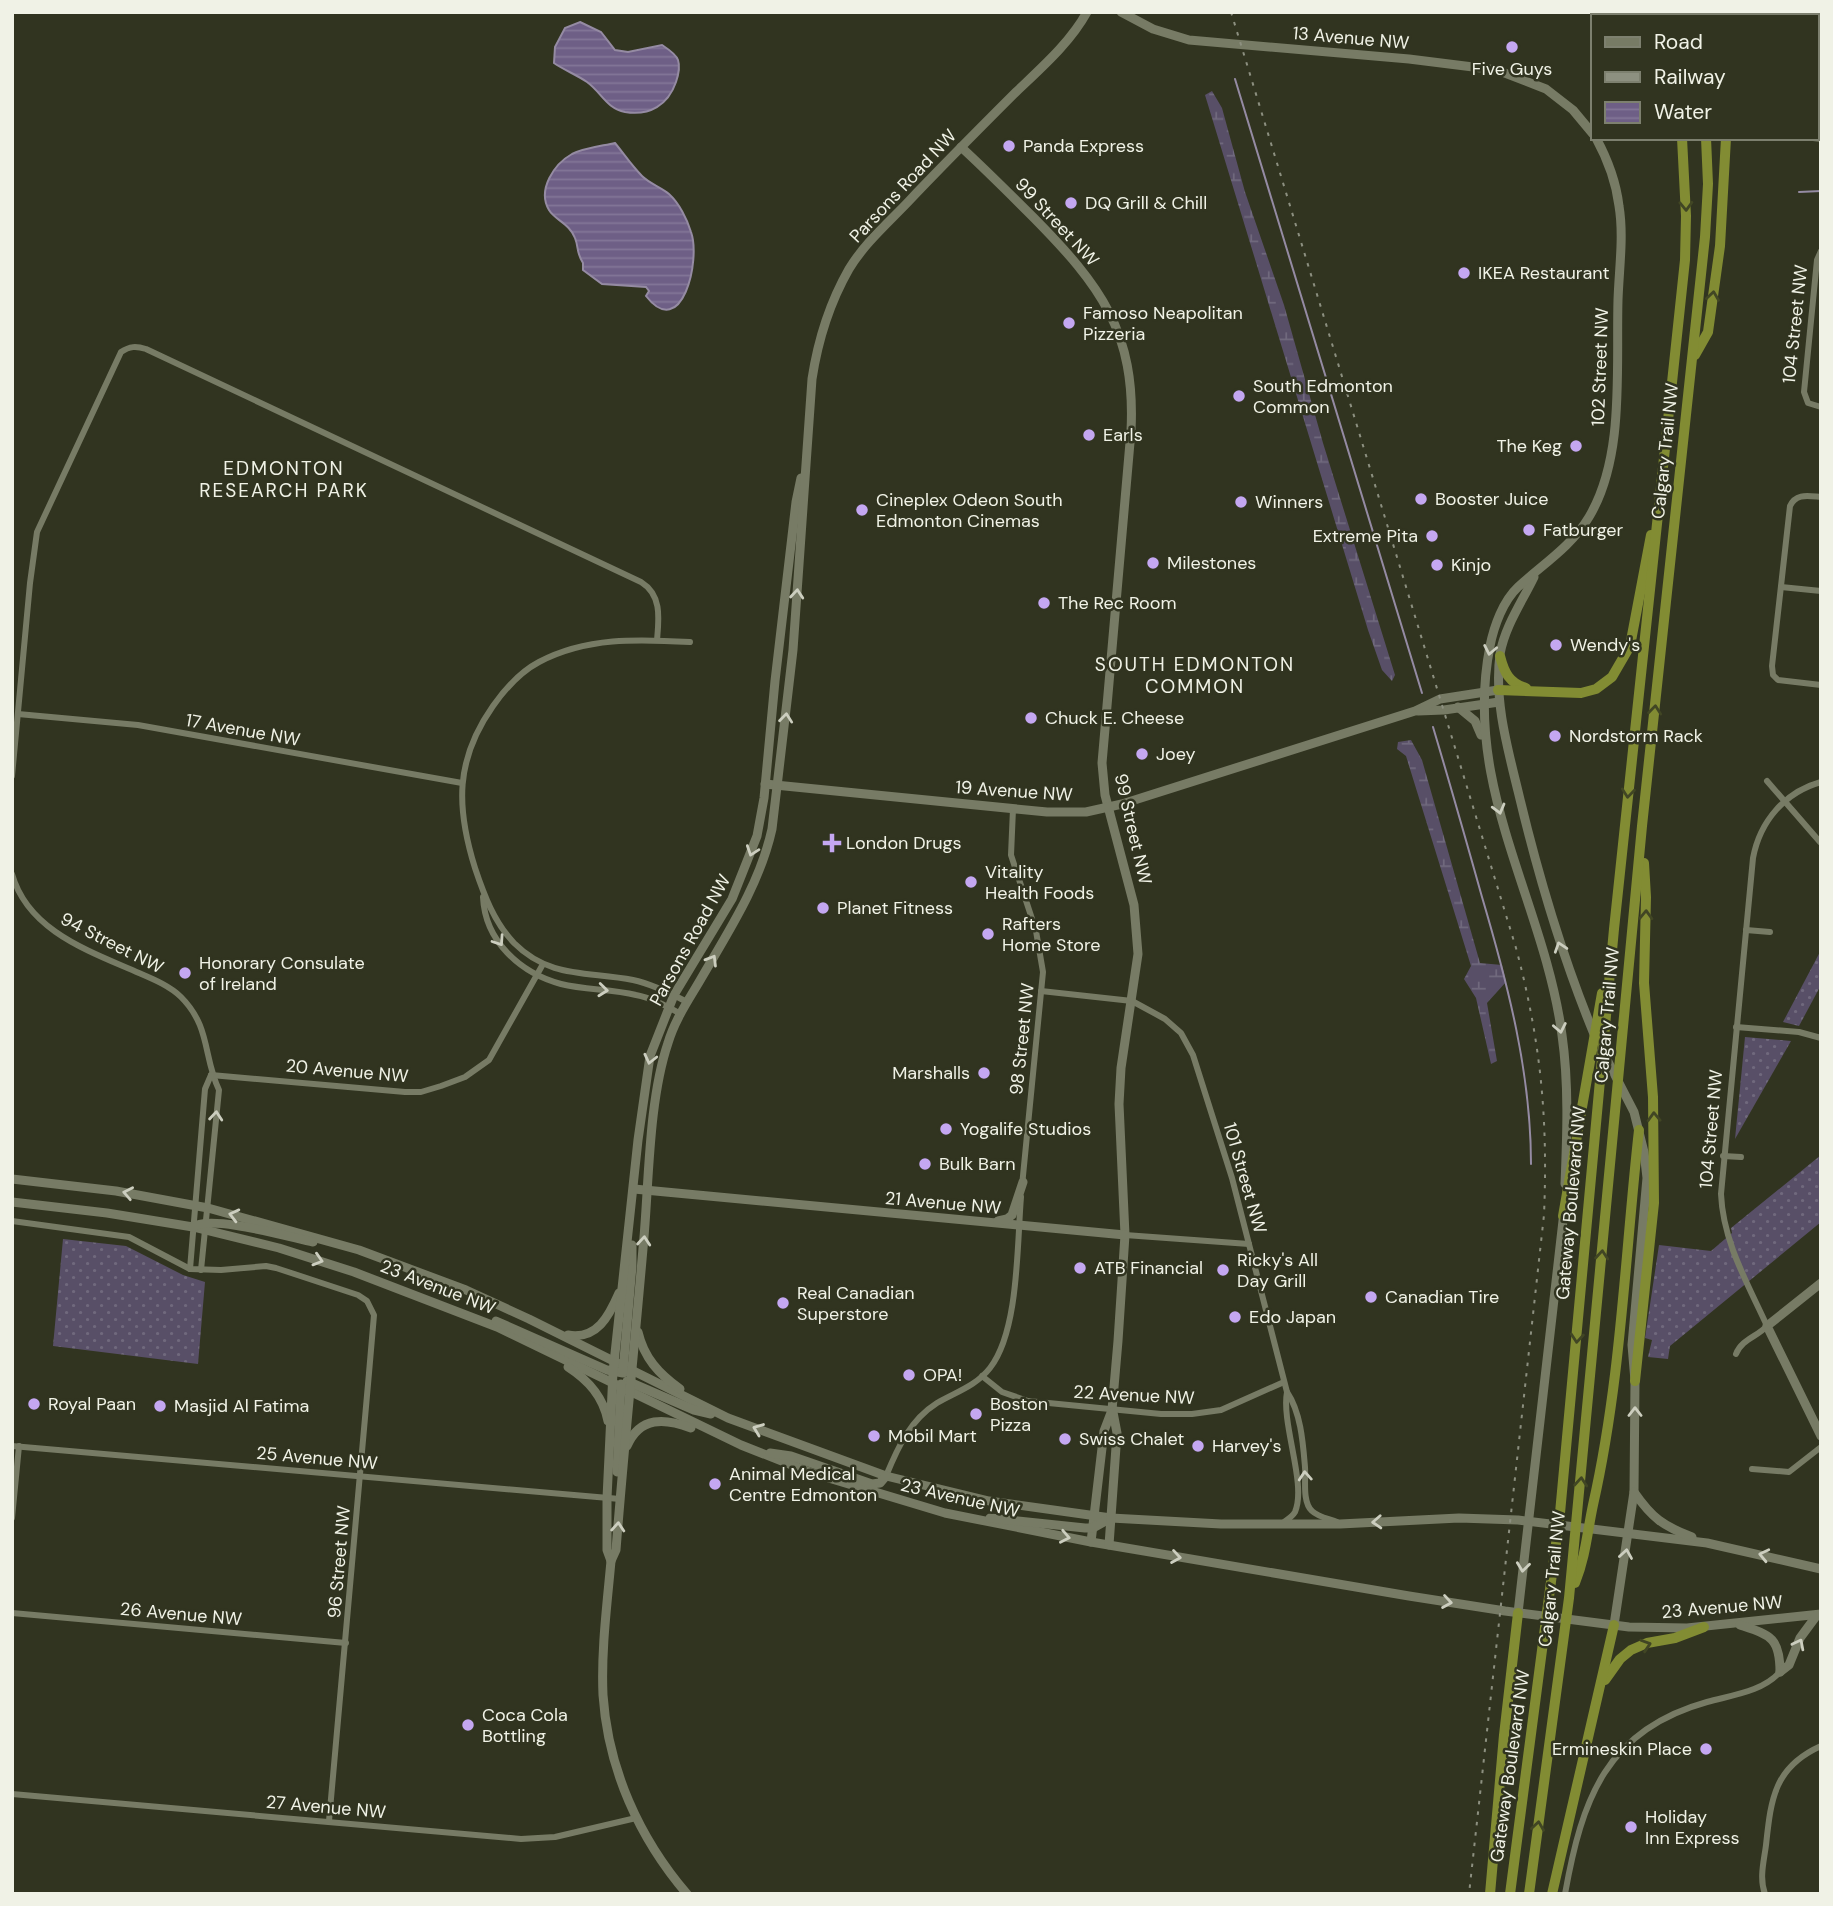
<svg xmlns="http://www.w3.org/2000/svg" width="1833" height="1906" viewBox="0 0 1833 1906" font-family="'DM Sans',sans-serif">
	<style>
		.grass { fill: url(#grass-dots) }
		.wetland { fill: url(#wetland-marsh) }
		.water { fill: url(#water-rules); stroke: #958ba3; stroke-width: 2 }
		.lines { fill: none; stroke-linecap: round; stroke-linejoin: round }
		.stream { stroke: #958ba3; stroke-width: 2 }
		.street { stroke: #777b65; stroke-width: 6 }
		.secondary { stroke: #777b65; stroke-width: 9 }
		.highway { stroke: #828c33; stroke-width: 10 }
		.rail { stroke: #8d9080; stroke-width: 2; stroke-dasharray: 3.5 7; stroke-linecap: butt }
		.oneway { stroke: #414624 }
		.oneway2 { stroke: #cccebf }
		.poi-dot { fill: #c4a7f1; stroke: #313420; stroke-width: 2.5 }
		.labels { text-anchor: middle; stroke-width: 5; stroke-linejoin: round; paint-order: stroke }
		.street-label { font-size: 18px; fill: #f0f2e6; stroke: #313420 }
		.poi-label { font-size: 18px; fill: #f0f2e6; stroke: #313420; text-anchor: start }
		.neighbourhood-label { font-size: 19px; letter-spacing: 2px; fill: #f0f2e6; stroke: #313420 }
	</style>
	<defs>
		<pattern id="grass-dots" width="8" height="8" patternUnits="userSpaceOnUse" patternTransform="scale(1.75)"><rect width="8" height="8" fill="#584f67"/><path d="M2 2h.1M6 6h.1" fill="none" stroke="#70697d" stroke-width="1.8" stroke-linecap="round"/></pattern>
		<pattern id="wetland-marsh" width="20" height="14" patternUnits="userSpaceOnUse" patternTransform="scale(1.75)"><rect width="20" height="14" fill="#584f67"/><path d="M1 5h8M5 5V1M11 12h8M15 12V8" fill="none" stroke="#70697d"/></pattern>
		<pattern id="water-rules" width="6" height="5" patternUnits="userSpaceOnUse" patternTransform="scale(1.75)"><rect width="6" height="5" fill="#6e5f86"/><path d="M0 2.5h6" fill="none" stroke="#837697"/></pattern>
	</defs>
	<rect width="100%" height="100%" fill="#313420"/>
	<g class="grass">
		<polygon points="1821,950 1821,985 1799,1026 1783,1022"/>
		<polygon points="1745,1037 1791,1041 1735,1139"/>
		<polygon points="1821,1155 1821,1222 1670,1346 1668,1359 1648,1357 1652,1340 1645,1338 1659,1245 1711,1251 1732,1233 1731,1228"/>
		<polygon points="63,1239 126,1246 183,1275 205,1282 198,1364 53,1346"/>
	</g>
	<g class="wetland">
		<polygon points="1212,91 1222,108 1245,192 1284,305 1323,443 1395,675 1392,681 1382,670 1368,630 1205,95"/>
		<polygon points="1411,740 1422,760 1480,963 1502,965 1506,982 1487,1003 1497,1061 1491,1064 1476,998 1464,979 1471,966 1406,756 1397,749 1398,742"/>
	</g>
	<g class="water">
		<path d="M580,22L601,32L615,50L628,52L662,45C668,49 676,54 678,60C680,66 678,76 676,82C668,105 650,116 625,112C606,108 602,93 587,82C577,75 564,70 554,63L555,47L565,28Z"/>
		<path d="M615,143C624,154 632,166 642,176C650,184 661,187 669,194C679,203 687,219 691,232C701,260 682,342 646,296L649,291L646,287L602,284L583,270V263C576,252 579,248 575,238C570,224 555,220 549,210C537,190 554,164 572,154C584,148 602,146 615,143Z"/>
	</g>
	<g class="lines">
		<g class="stream">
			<polyline points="1235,79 1422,693"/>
			<polyline points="1799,192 1821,191"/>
			<path d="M1433,727C1450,784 1466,840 1482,897C1508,985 1531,1073 1531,1164"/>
		</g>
		<g class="street">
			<polyline points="1817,42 1821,39"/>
			<polyline points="1813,138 1821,139"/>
			<polyline points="1821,251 1817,260 1804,392 1808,403 1821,407"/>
			<path d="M1821,497C1808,496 1796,493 1790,506L1772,666L1773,675L1778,680L1821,685"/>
			<polyline points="1781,587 1821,591"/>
			<polyline points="18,714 138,725 462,783"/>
			<path d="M12,776L30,583L37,532L121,352C130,346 136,346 146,349L641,582C662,595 659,618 657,640"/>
			<polyline points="1767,781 1820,842"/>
			<polyline points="1013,809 1011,855 1036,931 1043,972 1022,1186"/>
			<path d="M12,874C28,931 89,951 139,973C153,979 170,986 181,997C211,1027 203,1057 219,1090L201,1270"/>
			<path d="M483,897C485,941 520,973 561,984C585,990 611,989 636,995C652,998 666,1006 681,1014"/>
			<polyline points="1746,930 1770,932"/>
			<path d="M1041,991L1132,1001L1165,1019L1181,1033L1193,1055L1232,1178L1287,1392C1301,1413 1303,1443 1305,1467C1306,1479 1302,1502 1312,1511C1318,1517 1330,1519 1337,1522"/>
			<path d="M687,1002C670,993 652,984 633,980C588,971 550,979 514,943C494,922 484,895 475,868C456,807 455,760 493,706C505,689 520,672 539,662C586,637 638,639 690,642"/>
			<polyline points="1736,1027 1799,1032 1821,1038"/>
			<polyline points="211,1075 405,1092 421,1092 441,1086 465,1077 489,1060 543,964"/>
			<polyline points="1723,1156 1741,1157"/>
			<polyline points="12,1221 129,1237 190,1269 221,1270 266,1266 276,1268 358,1295 367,1301 374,1315 369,1373 329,1821"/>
			<polyline points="1125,1235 1249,1244"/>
			<polyline points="190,1269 205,1089 211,1075"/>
			<path d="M1736,1354C1742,1339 1757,1337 1767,1326C1748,1284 1723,1242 1721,1194L1753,858C1760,821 1785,792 1821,782"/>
			<polyline points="982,1376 1002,1392 1028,1401 1161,1414 1192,1414 1221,1410 1284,1382"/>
			<polyline points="12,1446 620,1499"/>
			<polyline points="1752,1469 1789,1472 1821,1447"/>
			<path d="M886,1476C898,1447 910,1420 937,1403C956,1392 976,1386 990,1368C1019,1331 1017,1244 1021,1197"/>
			<polyline points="12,1518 19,1446"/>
			<path d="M1283,1523C1288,1519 1292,1517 1295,1512C1307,1484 1281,1424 1287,1392"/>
			<polyline points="12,1613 346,1643"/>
			<polyline points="12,1794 521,1839 555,1837 636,1818"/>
			<path d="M1565,1894C1582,1799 1606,1730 1707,1702C1732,1695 1762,1692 1780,1672"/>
			<path d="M1765,1894C1759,1878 1764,1861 1766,1845C1771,1799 1774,1767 1821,1746"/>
		</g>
		<g class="secondary">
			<polyline points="1121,12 1153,29 1189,40 1409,59 1497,70 1546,89 1573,110 1593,134"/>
			<path d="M961,147C986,170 1010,194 1034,218C1100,285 1136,332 1131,431L1102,763L1105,795L1134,905L1138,954L1121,1068L1119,1104L1125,1235L1118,1341L1112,1410L1104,1431L1091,1542"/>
			<path d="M1534,577C1522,602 1505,626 1500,654C1494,700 1507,746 1518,791C1538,875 1561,954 1594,1034"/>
			<polyline points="1458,707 1475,721 1481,735"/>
			<polyline points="1418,711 1444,710 1499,702"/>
			<polyline points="765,784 1047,812 1086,812 1122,804 1415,711 1440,699 1498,690"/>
			<polyline points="1602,1050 1634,1112 1644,1152 1647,1178 1632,1345 1635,1381 1634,1492 1614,1625"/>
			<polyline points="12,1179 116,1191 208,1208 359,1250 466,1290 529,1319 728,1418 886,1476 989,1501 1111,1518 1221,1524 1340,1524 1459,1518 1518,1520 1707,1543 1821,1569"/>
			<path d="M1565,1184C1567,1135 1569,1084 1562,1035C1544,901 1462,787 1490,646C1494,626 1503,601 1518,587C1543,564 1571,547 1589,517C1625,457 1616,369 1618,300C1619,269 1624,236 1619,206C1616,181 1608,160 1596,138"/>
			<polyline points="634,1189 1125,1235"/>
			<polyline points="12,1202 107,1213 193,1227 279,1248 354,1272 497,1327 741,1445 812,1473 945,1513 1091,1542 1409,1596 1505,1611 1629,1627 1687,1628 1821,1614"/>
			<polyline points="998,1221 1007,1219 1012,1215 1023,1182"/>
			<path d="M193,1227C209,1214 289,1237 313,1242"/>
			<polyline points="1821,1283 1767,1326 1821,1436"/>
			<polyline points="496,1321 607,1370 623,1373 631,1370"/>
			<path d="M638,1332C644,1358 659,1374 680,1389"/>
			<path d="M568,1335C597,1340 609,1316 619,1293"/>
			<path d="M568,1367C588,1380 603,1396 608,1421"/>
			<polyline points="623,1371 632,1266 632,1245"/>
			<polyline points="627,1381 694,1410 711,1414"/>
			<path d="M627,1446C640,1416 665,1418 691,1428"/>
			<polyline points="770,1453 791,1456 872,1484 880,1483 886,1476"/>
			<polyline points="617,1472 621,1384"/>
			<path d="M1634,1492C1652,1518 1663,1526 1692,1537"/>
			<polyline points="990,1518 1085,1528 1093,1528 1111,1518"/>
			<polyline points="1109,1545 1117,1433 1113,1412"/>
			<polyline points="611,1561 607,1550 607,1498 613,1372 638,1140 650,1056 674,995 732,899 757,836 764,798 775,681 796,502 801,478"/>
			<polyline points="1518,1613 1564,1212"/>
			<path d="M1740,1625C1770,1635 1780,1637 1780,1672"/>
			<polyline points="1780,1672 1789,1665 1800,1638 1817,1615"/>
			<path d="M687,1894C639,1838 608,1769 603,1695C601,1651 607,1605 611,1561L616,1550C624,1446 635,1342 644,1237C649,1178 649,1099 668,1043C675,1019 690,998 702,977C730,929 760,883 772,829L793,650L812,379C818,340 829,304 849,269C864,244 888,223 908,202C944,164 980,128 1016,92C1041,68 1070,43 1087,12"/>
		</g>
		<g class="highway">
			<polyline points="1649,12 1650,16"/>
			<polyline points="1657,12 1658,16"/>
			<polyline points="1685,12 1686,16"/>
			<polyline points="1736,16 1737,12"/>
			<polyline points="1695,355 1708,332 1720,246 1726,138"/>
			<path d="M1500,656C1504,672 1509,683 1526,688"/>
			<polyline points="1498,690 1581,693 1596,689 1612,677 1630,646 1651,535"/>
			<polyline points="1563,1216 1602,993"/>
			<polyline points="1635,1381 1654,1203 1653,1097 1644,983 1646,897 1644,863"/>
			<path d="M1575,1583C1586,1555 1587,1533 1593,1505C1621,1381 1625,1255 1639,1130"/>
			<polyline points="1605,1680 1620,1659 1631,1650 1647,1643 1675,1638 1704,1627"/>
			<polyline points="1490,1894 1504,1735 1518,1613"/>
			<polyline points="1510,1894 1560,1513 1614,929 1685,260 1686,216 1682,138"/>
			<polyline points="1529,1894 1569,1598 1642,826 1705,237 1708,184 1706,138"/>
			<polyline points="1552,1894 1614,1625"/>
		</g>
		<path class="rail" d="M1231,12L1516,948C1541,1042 1548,1119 1544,1215L1469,1894"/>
	</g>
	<defs><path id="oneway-chevron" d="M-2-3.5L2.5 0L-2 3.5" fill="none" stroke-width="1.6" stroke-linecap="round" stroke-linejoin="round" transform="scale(1.75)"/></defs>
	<g class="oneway">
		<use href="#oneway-chevron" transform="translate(1686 206) rotate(88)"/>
		<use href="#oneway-chevron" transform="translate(1713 296) rotate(-82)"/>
		<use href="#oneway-chevron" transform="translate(1655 710) rotate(-84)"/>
		<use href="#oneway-chevron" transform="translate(1628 793) rotate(96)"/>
		<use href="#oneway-chevron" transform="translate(1646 915) rotate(-88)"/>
		<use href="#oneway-chevron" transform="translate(1654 1117) rotate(-92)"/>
		<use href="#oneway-chevron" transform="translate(1602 1255) rotate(-85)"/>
		<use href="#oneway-chevron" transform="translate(1577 1338) rotate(95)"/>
		<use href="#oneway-chevron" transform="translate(1581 1482) rotate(-85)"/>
		<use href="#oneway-chevron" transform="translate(1646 1645) rotate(-18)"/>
		<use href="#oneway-chevron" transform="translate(1538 1826) rotate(-82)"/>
	</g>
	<g class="oneway2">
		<use href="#oneway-chevron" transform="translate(797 594) rotate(-85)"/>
		<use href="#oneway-chevron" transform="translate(1490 650) rotate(101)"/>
		<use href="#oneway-chevron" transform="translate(786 718) rotate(-84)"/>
		<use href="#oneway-chevron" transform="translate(1499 809) rotate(75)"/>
		<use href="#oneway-chevron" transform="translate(752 851) rotate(109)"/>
		<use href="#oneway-chevron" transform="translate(499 941) rotate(56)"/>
		<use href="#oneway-chevron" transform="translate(1560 947) rotate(-108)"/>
		<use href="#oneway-chevron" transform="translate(712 960) rotate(-59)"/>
		<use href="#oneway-chevron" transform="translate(603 990) rotate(6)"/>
		<use href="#oneway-chevron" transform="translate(1560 1028) rotate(79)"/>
		<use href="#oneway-chevron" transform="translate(650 1059) rotate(103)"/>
		<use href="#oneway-chevron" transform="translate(216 1116) rotate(-85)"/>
		<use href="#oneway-chevron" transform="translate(128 1193) rotate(-169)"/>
		<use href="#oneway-chevron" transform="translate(234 1215) rotate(-166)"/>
		<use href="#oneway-chevron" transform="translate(644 1241) rotate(-85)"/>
		<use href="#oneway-chevron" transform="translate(318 1260) rotate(17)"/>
		<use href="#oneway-chevron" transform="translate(1635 1412) rotate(-90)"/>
		<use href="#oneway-chevron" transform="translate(758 1429) rotate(-159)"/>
		<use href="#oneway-chevron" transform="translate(1305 1476) rotate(-94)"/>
		<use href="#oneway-chevron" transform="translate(1377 1522) rotate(177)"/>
		<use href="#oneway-chevron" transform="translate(618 1527) rotate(-86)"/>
		<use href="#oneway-chevron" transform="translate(1065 1537) rotate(11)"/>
		<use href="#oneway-chevron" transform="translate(1626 1554) rotate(-81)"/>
		<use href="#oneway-chevron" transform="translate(1764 1555) rotate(-167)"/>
		<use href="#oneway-chevron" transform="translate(1176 1557) rotate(9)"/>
		<use href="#oneway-chevron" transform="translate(1523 1567) rotate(97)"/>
		<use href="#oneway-chevron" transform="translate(1447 1602) rotate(9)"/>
		<use href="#oneway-chevron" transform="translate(1799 1644) rotate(-63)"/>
	</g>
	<g class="poi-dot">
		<circle cx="1512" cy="47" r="7"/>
		<circle cx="1009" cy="146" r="7"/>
		<circle cx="1071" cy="203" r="7"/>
		<circle cx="1464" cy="273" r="7"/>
		<circle cx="1069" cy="323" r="7"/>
		<circle cx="1239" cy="396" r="7"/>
		<circle cx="1089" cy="435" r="7"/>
		<circle cx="1576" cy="446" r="7"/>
		<circle cx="1421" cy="499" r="7"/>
		<circle cx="1241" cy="502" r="7"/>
		<circle cx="862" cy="510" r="7"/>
		<circle cx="1529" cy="530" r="7"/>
		<circle cx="1432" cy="536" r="7"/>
		<circle cx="1153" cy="563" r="7"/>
		<circle cx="1437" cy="565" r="7"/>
		<circle cx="1044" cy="603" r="7"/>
		<circle cx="1556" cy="645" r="7"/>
		<circle cx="1031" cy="718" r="7"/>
		<circle cx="1555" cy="736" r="7"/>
		<circle cx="1142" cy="754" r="7"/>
		<path d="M828.5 832.5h7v7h7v7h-7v7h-7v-7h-7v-7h7z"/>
		<circle cx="971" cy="882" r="7"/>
		<circle cx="823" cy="908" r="7"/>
		<circle cx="988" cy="934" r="7"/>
		<circle cx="185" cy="973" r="7"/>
		<circle cx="984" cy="1073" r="7"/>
		<circle cx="946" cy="1129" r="7"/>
		<circle cx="925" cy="1164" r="7"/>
		<circle cx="1080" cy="1268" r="7"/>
		<circle cx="1223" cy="1270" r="7"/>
		<circle cx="1371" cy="1297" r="7"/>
		<circle cx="783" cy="1303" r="7"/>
		<circle cx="1235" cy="1317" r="7"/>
		<circle cx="909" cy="1375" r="7"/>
		<circle cx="34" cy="1404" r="7"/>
		<circle cx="160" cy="1406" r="7"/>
		<circle cx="976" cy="1414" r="7"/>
		<circle cx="874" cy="1436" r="7"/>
		<circle cx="1065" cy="1439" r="7"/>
		<circle cx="1198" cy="1446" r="7"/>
		<circle cx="715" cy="1484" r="7"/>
		<circle cx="468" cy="1725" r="7"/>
		<circle cx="1706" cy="1749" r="7"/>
		<circle cx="1631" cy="1827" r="7"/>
	</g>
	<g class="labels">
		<g class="street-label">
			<text transform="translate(1351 38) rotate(5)" y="6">13 Avenue NW</text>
			<text transform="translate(903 186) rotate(-47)" y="6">Parsons Road NW</text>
			<text transform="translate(1057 222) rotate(47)" y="6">99 Street NW</text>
			<text transform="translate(1795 324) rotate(-84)" y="6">104 Street NW</text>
			<text transform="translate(1600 367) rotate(-88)" y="6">102 Street NW</text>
			<text transform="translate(1665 451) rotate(-84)" y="6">Calgary Trail NW</text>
			<text transform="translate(243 730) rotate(10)" y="6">17 Avenue NW</text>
			<text transform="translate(1014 791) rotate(4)" y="6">19 Avenue NW</text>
			<text transform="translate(1133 829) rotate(77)" y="6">99 Street NW</text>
			<text transform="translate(690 940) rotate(-61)" y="6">Parsons Road NW</text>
			<text transform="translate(112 943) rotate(27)" y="6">94 Street NW</text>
			<text transform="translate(1607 1015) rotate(-85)" y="6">Calgary Trail NW</text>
			<text transform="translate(1022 1039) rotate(-84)" y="6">98 Street NW</text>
			<text transform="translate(347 1071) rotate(5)" y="6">20 Avenue NW</text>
			<text transform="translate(1711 1129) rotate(-85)" y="6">104 Street NW</text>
			<text transform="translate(1245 1178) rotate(74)" y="6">101 Street NW</text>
			<text transform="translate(943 1203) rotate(5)" y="6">21 Avenue NW</text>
			<text transform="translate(1571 1203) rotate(-85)" y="6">Gateway Boulevard NW</text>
			<text transform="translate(438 1287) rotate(21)" y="6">23 Avenue NW</text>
			<text transform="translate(1134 1395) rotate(3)" y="6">22 Avenue NW</text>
			<text transform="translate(317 1458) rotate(5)" y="6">25 Avenue NW</text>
			<text transform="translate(960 1498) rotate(13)" y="6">23 Avenue NW</text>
			<text transform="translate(339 1562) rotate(-85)" y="6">96 Street NW</text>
			<text transform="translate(1552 1579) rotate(-84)" y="6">Calgary Trail NW</text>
			<text transform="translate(1722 1607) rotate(-5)" y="6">23 Avenue NW</text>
			<text transform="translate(181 1614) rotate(5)" y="6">26 Avenue NW</text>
			<text transform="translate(1510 1766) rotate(-82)" y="6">Gateway Boulevard NW</text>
			<text transform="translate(326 1807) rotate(5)" y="6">27 Avenue NW</text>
		</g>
		<g class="poi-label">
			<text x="1512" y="75" text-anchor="middle">Five Guys</text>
			<text x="1023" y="152">Panda Express</text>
			<text x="1085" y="209">DQ Grill &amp; Chill</text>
			<text x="1478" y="279">IKEA Restaurant</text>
			<text x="1083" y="319">Famoso Neapolitan<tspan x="1083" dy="21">Pizzeria</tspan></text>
			<text x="1253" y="392">South Edmonton<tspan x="1253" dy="21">Common</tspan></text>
			<text x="1103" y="441">Earls</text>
			<text x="1562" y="452" text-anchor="end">The Keg</text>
			<text x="1435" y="505">Booster Juice</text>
			<text x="876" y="506">Cineplex Odeon South<tspan x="876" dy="21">Edmonton Cinemas</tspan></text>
			<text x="1255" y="508">Winners</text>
			<text x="1543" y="536">Fatburger</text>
			<text x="1418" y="542" text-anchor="end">Extreme Pita</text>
			<text x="1167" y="569">Milestones</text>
			<text x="1451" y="571">Kinjo</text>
			<text x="1058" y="609">The Rec Room</text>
			<text x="1570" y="651">Wendy's</text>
			<text x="1045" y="724">Chuck E. Cheese</text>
			<text x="1569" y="742">Nordstorm Rack</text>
			<text x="1156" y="760">Joey</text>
			<text x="846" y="849">London Drugs</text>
			<text x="985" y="878">Vitality<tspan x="985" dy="21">Health Foods</tspan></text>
			<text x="837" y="914">Planet Fitness</text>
			<text x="1002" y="930">Rafters<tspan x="1002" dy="21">Home Store</tspan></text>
			<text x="199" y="969">Honorary Consulate<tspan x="199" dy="21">of Ireland</tspan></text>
			<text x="970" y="1079" text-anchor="end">Marshalls</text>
			<text x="960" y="1135">Yogalife Studios</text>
			<text x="939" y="1170">Bulk Barn</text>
			<text x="1237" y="1266">Ricky's All<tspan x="1237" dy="21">Day Grill</tspan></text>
			<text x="1094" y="1274">ATB Financial</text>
			<text x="797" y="1299">Real Canadian<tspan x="797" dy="21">Superstore</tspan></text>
			<text x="1385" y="1303">Canadian Tire</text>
			<text x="1249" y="1323">Edo Japan</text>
			<text x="923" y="1381">OPA!</text>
			<text x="48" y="1410">Royal Paan</text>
			<text x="990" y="1410">Boston<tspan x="990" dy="21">Pizza</tspan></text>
			<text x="174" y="1412">Masjid Al Fatima</text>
			<text x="888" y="1442">Mobil Mart</text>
			<text x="1079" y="1445">Swiss Chalet</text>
			<text x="1212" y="1452">Harvey's</text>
			<text x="729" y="1480">Animal Medical<tspan x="729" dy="21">Centre Edmonton</tspan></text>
			<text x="482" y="1721">Coca Cola<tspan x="482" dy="21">Bottling</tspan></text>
			<text x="1692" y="1755" text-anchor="end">Ermineskin Place</text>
			<text x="1645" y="1823">Holiday<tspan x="1645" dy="21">Inn Express</tspan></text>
		</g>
		<g class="neighbourhood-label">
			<text x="284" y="475">EDMONTON<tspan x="284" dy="22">RESEARCH PARK</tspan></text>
			<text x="1195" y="671">SOUTH EDMONTON<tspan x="1195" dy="22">COMMON</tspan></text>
		</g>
	</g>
	<rect width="1833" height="1906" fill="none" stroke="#f0f2e6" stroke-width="28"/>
	<rect x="1591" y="14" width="228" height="126" fill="#313420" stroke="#7d806f" stroke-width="2"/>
	<rect x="1605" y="37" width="35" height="10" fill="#777b65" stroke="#7d806f" stroke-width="2"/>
	<text x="1654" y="49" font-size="21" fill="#f0f2e6">Road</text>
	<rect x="1605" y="72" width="35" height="10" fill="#8d9080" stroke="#7d806f" stroke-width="2"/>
	<text x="1654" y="84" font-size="21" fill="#f0f2e6">Railway</text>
	<rect x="1605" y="102" width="35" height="21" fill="url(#water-rules)" stroke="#7d806f" stroke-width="2"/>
	<text x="1654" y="119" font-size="21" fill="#f0f2e6">Water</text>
</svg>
